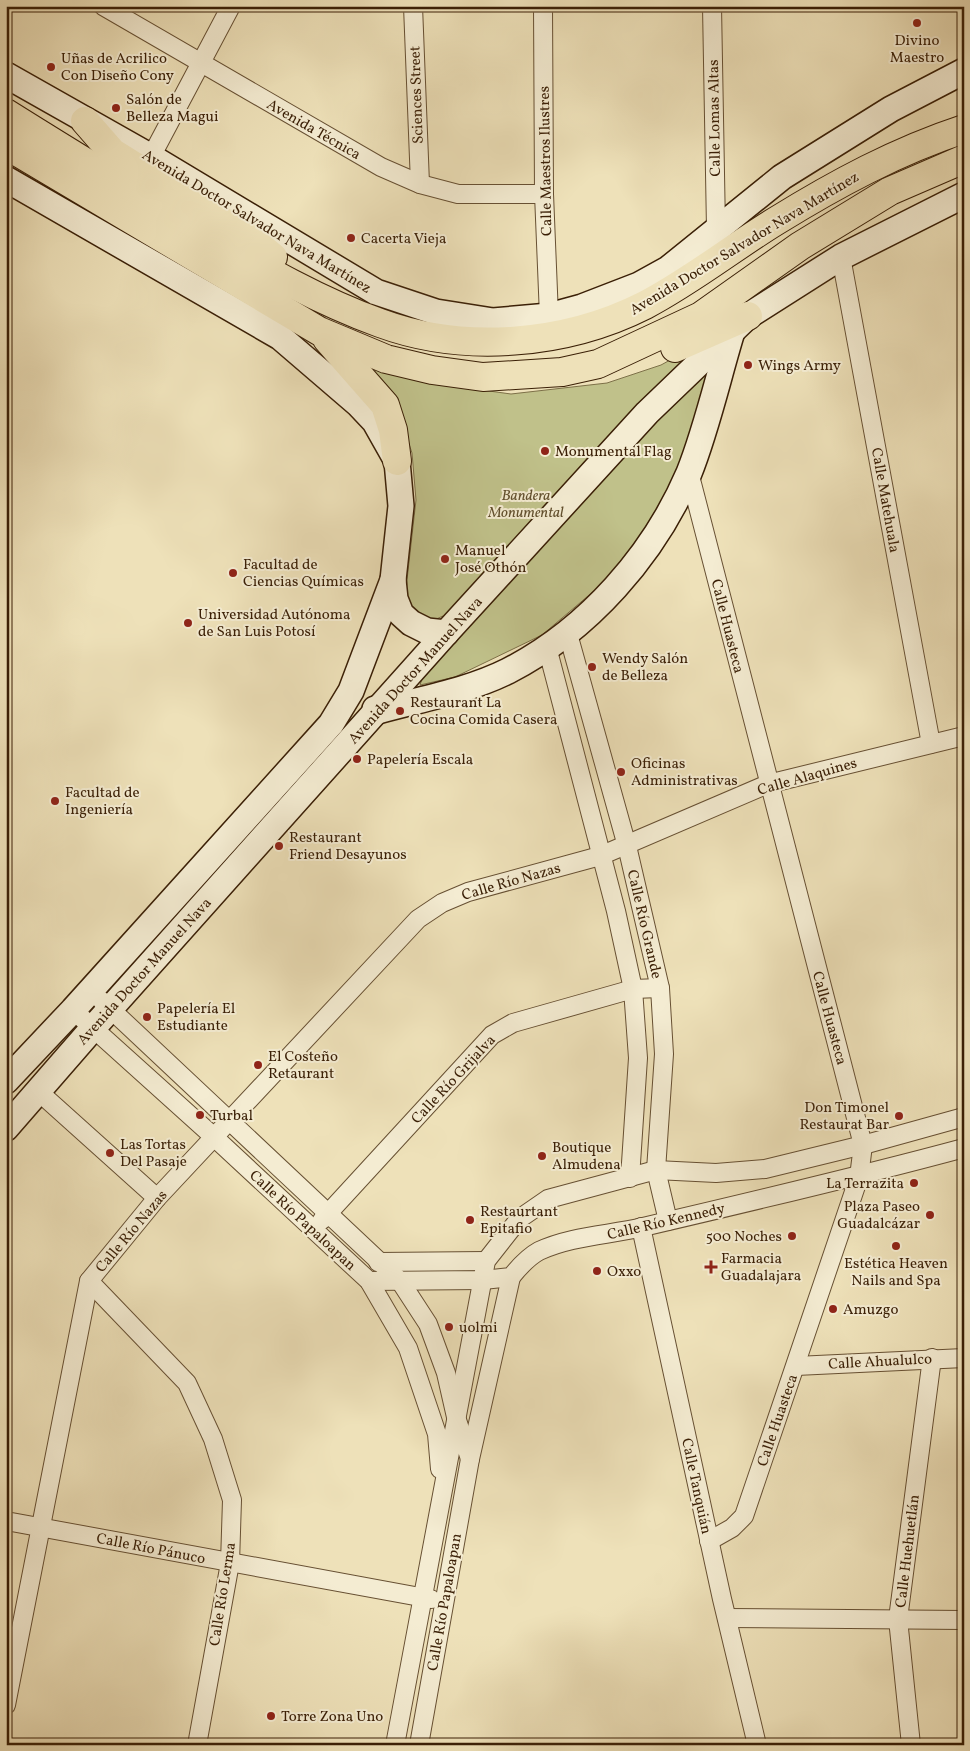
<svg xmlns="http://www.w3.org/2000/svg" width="970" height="1751" viewBox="0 0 970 1751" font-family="Vollkorn,serif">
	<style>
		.green { fill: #c0c18a; stroke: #7d7048 }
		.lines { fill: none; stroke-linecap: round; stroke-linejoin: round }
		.street-casing { stroke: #675033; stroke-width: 20 }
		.secondary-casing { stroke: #3a1f06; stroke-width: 28 }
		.highway-casing { stroke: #3a1f06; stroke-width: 30 }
		.street { stroke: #f4ecd2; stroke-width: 18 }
		.secondary { stroke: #f4ecd2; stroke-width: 25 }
		.highway { stroke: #eee1b9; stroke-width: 28 }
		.poi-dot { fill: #8f2418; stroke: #f4ecd2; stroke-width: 2 }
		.labels { text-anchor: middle; stroke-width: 4; stroke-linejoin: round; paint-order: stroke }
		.poi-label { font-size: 15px; fill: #3a1f06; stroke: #f4ecd2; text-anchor: start }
		.street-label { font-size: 15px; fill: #3a1f06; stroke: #f4ecd2 }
		.park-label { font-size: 15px; font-style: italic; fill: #62502e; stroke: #f4ecd2 }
	</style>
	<rect width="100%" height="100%" fill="#eee1b9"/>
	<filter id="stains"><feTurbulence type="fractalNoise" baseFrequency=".004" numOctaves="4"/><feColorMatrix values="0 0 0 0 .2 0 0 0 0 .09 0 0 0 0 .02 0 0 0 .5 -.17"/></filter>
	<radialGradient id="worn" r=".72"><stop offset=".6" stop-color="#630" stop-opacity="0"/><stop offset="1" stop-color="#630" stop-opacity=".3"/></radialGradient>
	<polygon class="green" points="725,330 701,417 655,521 601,585 542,635 455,677 420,685 443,616 434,620 414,616 406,605 407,580 416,500 412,453 396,404 341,347 382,369 423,382 511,394 607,383 661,365"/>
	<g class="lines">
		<defs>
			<g id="street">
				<polyline points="103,6 381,167 420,184 458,194 544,194"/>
				<polyline points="413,6 420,184"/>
				<polyline points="543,6 544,194 549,316"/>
				<polyline points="712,6 716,229"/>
				<polyline points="151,157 231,6"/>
				<polyline points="841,257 931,744"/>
				<polyline points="689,472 863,1145 859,1177 744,1516 732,1528 709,1541"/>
				<polyline points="568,634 627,846 660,988 664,1054 656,1170 668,1221"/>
				<polyline points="547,647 616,911 633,989 638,1058 630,1178"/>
				<polyline points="102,1001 400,1281 428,1324 446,1373 456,1417 470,1459"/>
				<polyline points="73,1010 214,1137 369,1281 408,1348 437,1434 440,1469"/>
				<polyline points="39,1092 157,1198"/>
				<polyline points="322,1220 492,1035 513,1023 633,989 660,988"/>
				<polyline points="641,1227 722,1599 757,1745"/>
				<polyline points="378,1262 486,1261"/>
				<polyline points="89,1281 187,1383 213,1439 232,1500 230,1563 197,1745"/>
				<path d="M369,1281L483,1280L511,1277C519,1267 528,1257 539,1251C571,1236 609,1235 643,1227C750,1202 857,1177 964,1148"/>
				<polyline points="796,1366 964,1358"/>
				<polyline points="6,1521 431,1599"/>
				<polyline points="727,1618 964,1620"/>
				<polyline points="6,1705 89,1281 157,1198 418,919 442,903 468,892 600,856 768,784 964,736"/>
				<polyline points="395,1745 486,1261 519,1219 548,1199 656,1170 716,1173 765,1169 863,1145 964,1117"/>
				<polyline points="419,1745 470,1459 511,1277"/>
				<polyline points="911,1745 898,1619 932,1358"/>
			</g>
			<g id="secondary">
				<polyline points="6,75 151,157 376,292 436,312 493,321 549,316 582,307 639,285 668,269 782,177 891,109 964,71"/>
				<polyline points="6,179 280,337 358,404 375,422 397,461 401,506 393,580 395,599 401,614 411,623 427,631 446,633"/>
				<path d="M375,709L378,711C421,699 468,691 508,671C588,630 654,555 689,473C706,431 718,378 731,335"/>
				<polyline points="6,1081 73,1010 331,724 351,691 393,580"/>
				<polyline points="6,1128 93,1028 446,633 647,413 748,316 841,257 964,195"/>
			</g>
			<g id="highway">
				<path d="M6,113C73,155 140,196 208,236C263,269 319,301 380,323C464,354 566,345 645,305C691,281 732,248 776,221C836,184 897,151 964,129"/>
				<polyline points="85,121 112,152 251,239 273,257"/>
				<polyline points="6,145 319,331 386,359 432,370 483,377 562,372 598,364 701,316 800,246 890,191 964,159"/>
				<polyline points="327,339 385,405 393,430 397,461"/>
				<polyline points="675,348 748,316"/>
			</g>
		</defs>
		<use href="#street" class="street-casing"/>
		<use href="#secondary" class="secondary-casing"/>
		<use href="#highway" class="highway-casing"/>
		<use href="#street" class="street"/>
		<use href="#secondary" class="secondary"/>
		<use href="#highway" class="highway"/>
	</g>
	<g class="poi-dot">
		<circle cx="917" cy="23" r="5"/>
		<circle cx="51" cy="67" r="5"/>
		<circle cx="116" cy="108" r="5"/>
		<circle cx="351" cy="238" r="5"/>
		<circle cx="748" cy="365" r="5"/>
		<circle cx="545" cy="451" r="5"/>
		<circle cx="445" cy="559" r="5"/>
		<circle cx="233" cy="573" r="5"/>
		<circle cx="188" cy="623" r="5"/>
		<circle cx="592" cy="667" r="5"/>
		<circle cx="400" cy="711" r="5"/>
		<circle cx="357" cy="759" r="5"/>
		<circle cx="621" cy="772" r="5"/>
		<circle cx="55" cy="801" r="5"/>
		<circle cx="279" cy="846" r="5"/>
		<circle cx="147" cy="1017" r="5"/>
		<circle cx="258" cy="1065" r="5"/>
		<circle cx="200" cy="1115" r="5"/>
		<circle cx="899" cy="1116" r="5"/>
		<circle cx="110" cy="1153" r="5"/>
		<circle cx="542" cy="1156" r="5"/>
		<circle cx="914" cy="1183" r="5"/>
		<circle cx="930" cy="1215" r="5"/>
		<circle cx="470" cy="1220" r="5"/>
		<circle cx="792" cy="1236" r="5"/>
		<circle cx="896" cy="1246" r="5"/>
		<path d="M708.5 1259.5h5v5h5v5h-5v5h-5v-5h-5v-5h5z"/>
		<circle cx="597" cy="1271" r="5"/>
		<circle cx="833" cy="1309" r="5"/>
		<circle cx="449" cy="1327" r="5"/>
		<circle cx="271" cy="1716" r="5"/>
	</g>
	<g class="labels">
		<g class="poi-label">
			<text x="917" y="45" text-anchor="middle">Divino<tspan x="917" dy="17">Maestro</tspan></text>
			<text x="61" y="63">Uñas de Acrilico<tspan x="61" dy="17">Con Diseño Cony</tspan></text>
			<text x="126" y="104">Salón de<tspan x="126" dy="17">Belleza Magui</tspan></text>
			<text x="361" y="243">Cacerta Vieja</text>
			<text x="758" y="370">Wings Army</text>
			<text x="555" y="456">Monumental Flag</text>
			<text x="455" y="555">Manuel<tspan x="455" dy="17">José Othón</tspan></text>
			<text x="243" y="569">Facultad de<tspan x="243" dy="17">Ciencias Químicas</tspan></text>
			<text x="198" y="619">Universidad Autónoma<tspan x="198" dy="17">de San Luis Potosí</tspan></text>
			<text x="602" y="663">Wendy Salón<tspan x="602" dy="17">de Belleza</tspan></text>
			<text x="410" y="707">Restaurant La<tspan x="410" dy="17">Cocina Comida Casera</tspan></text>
			<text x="367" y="764">Papelería Escala</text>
			<text x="631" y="768">Oficinas<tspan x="631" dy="17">Administrativas</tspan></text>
			<text x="65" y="797">Facultad de<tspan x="65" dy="17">Ingeniería</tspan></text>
			<text x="289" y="842">Restaurant<tspan x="289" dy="17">Friend Desayunos</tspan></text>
			<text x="157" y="1013">Papelería El<tspan x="157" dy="17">Estudiante</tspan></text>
			<text x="268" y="1061">El Costeño<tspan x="268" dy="17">Retaurant</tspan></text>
			<text x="889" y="1112" text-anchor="end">Don Timonel<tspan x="889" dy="17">Restaurat Bar</tspan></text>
			<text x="210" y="1120">Turbal</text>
			<text x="120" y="1149">Las Tortas<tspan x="120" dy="17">Del Pasaje</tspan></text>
			<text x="552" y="1152">Boutique<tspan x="552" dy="17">Almudena</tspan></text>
			<text x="904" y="1188" text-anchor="end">La Terrazita</text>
			<text x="920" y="1211" text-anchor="end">Plaza Paseo<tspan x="920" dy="17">Guadalcázar</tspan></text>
			<text x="480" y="1216">Restaurtant<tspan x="480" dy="17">Epitafio</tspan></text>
			<text x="782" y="1241" text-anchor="end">500 Noches</text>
			<text x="721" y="1263">Farmacia<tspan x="721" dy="17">Guadalajara</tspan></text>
			<text x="896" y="1268" text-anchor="middle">Estética Heaven<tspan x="896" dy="17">Nails and Spa</tspan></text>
			<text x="607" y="1276">Oxxo</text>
			<text x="843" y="1314">Amuzgo</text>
			<text x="459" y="1332">uolmi</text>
			<text x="281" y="1721">Torre Zona Uno</text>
		</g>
		<g class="street-label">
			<text transform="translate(416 95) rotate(-92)" y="5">Sciences Street</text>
			<text transform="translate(714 118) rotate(-91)" y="5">Calle Lomas Altas</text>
			<text transform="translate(314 129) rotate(30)" y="5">Avenida Técnica</text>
			<text transform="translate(545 161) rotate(-91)" y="5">Calle Maestros Ilustres</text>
			<text transform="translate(257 221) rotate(31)" y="5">Avenida Doctor Salvador Nava Martínez</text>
			<text transform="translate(744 243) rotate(-31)" y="5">Avenida Doctor Salvador Nava Martínez</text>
			<text transform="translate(886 500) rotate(80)" y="5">Calle Matehuala</text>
			<text transform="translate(728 626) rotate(76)" y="5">Calle Huasteca</text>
			<text transform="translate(415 670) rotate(-48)" y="5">Avenida Doctor Manuel Nava</text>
			<text transform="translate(807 776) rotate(-16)" y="5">Calle Alaquines</text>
			<text transform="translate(511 881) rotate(-16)" y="5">Calle Río Nazas</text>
			<text transform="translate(645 924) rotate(77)" y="5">Calle Río Grande</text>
			<text transform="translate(144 971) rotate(-48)" y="5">Avenida Doctor Manuel Nava</text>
			<text transform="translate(830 1018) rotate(75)" y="5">Calle Huasteca</text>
			<text transform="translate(453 1079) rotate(-47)" y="5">Calle Río Grijalva</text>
			<text transform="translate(303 1220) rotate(43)" y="5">Calle Río Papaloapan</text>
			<text transform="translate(666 1221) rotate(-13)" y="5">Calle Río Kennedy</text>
			<text transform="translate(131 1231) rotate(-50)" y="5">Calle Río Nazas</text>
			<text transform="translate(880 1361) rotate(-3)" y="5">Calle Ahualulco</text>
			<text transform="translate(777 1420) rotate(-71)" y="5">Calle Huasteca</text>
			<text transform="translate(697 1486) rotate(78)" y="5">Calle Tanquián</text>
			<text transform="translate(151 1548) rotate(11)" y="5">Calle Río Pánuco</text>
			<text transform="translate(907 1551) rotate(-83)" y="5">Calle Huehuetlán</text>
			<text transform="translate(222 1594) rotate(-81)" y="5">Calle Río Lerma</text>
			<text transform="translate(444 1602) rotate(-80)" y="5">Calle Río Papaloapan</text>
		</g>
		<g class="park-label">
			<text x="526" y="500">Bandera<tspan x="526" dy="17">Monumental</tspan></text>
		</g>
	</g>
	<rect width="970" height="1751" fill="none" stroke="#eee1b9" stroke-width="25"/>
	<rect x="8" y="8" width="955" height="1736" fill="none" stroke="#3a1f06" stroke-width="2.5"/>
	<rect x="12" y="12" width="945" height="1726" fill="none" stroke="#3a1f06"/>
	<rect width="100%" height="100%" filter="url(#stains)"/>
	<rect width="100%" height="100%" fill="url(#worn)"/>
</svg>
